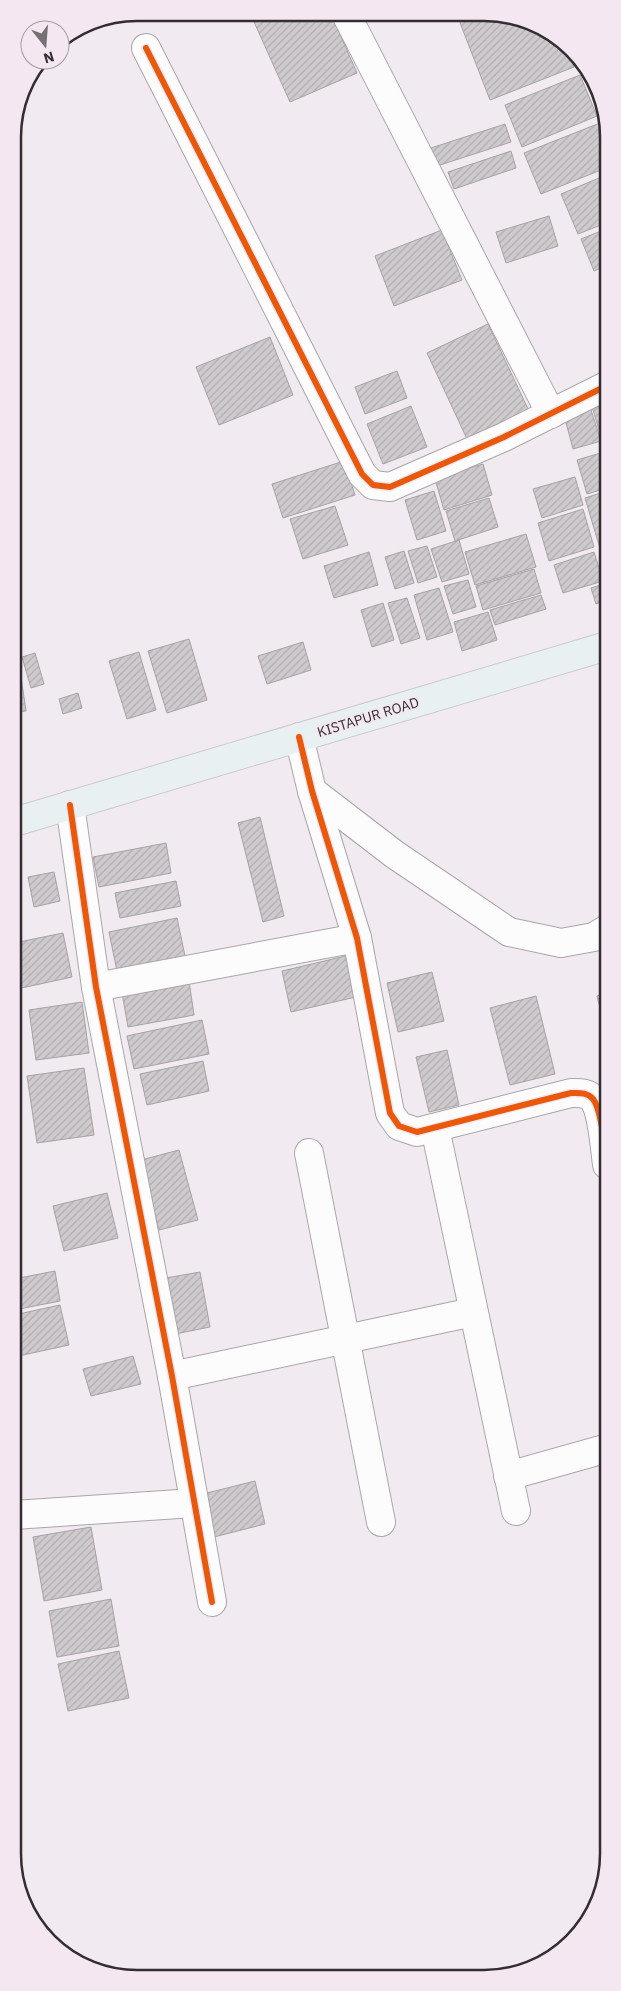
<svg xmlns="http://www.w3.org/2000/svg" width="621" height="1991" viewBox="0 0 621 1991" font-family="'IBM Plex Sans',sans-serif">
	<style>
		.building { fill: url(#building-hatch); stroke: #a7a2a6 }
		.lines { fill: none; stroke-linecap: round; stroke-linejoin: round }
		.minor-casing { stroke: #aba5aa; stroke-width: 30 }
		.major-casing { stroke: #cdcacc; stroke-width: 30 }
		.minor { stroke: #fdfcfd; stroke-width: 28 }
		.major { stroke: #e8f0f2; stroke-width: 28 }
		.cycleway-casing { stroke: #f4e7f1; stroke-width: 9 }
		.cycleway { stroke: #e8590c; stroke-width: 6 }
		.labels { text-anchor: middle; stroke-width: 4; stroke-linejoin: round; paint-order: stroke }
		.street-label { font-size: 14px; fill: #322e31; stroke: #f4e7f1 }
		.rim { fill: none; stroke: #322e31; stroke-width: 2.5 }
	</style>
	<defs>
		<pattern id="building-hatch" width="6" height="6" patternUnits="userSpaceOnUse" patternTransform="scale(1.25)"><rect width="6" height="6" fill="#cecacd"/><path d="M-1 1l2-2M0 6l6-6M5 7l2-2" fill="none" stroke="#b1aeb0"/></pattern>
	</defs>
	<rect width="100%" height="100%" fill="#f1eaf0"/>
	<g class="building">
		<polygon points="250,13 331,14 357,73 290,102"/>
		<polygon points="457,15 509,15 566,46 574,67 490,100"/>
		<polygon points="580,75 597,116 522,147 505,105"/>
		<polygon points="600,123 606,138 606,168 541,194 524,153"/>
		<polygon points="505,124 511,142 437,166 431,148"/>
		<polygon points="511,151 516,168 454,189 448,172"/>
		<polygon points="606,175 606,223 578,234 561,194"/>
		<polygon points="549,216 558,246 506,263 496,232"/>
		<polygon points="606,229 606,266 594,271 581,239"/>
		<polygon points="442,230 462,280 394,306 375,256"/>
		<polygon points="488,324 529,411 467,439 427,353"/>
		<polygon points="270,337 293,395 219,425 196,367"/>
		<polygon points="397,371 407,398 365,414 355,387"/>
		<polygon points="606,395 607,431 600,433 590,400"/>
		<polygon points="411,406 427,447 383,464 367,424"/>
		<polygon points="590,407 601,441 573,449 564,415"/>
		<polygon points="604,452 607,462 607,488 587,494 577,460"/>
		<polygon points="344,461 355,495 283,518 272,484"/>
		<polygon points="483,464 492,495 444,510 435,479"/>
		<polygon points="575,477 583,505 542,518 533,489"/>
		<polygon points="434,491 446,531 417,540 405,500"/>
		<polygon points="607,491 607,572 585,498"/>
		<polygon points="489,498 498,527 455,541 446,511"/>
		<polygon points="335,506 348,545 303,559 290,519"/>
		<polygon points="583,509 594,547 549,561 538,523"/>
		<polygon points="526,534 536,567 475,585 465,552"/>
		<polygon points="459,540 469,574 442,582 431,549"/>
		<polygon points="427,546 437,577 418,583 408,551"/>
		<polygon points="404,551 414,583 395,589 385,557"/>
		<polygon points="369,552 378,585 334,598 324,566"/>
		<polygon points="594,552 603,581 563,593 554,565"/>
		<polygon points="534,569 541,593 483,610 476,586"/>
		<polygon points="468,580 476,607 453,614 444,586"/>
		<polygon points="607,583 607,600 596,604 591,588"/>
		<polygon points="439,588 453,632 427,640 414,595"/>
		<polygon points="541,595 546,609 495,625 490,610"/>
		<polygon points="407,598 420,638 401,644 388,603"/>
		<polygon points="383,603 394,640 372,647 361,610"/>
		<polygon points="488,612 497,640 462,651 454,622"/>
		<polygon points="189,639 207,700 167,713 148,651"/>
		<polygon points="303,642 311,670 267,684 258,656"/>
		<polygon points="13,651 19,651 22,667 13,668"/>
		<polygon points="139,652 156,710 127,719 109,661"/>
		<polygon points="35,653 44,684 31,688 22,657"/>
		<polygon points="20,670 26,711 13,712 13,671"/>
		<polygon points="78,693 82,708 63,714 59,699"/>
		<polygon points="260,817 284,916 263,922 238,823"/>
		<polygon points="166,843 171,873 99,887 93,857"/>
		<polygon points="54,872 60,901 34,907 28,877"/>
		<polygon points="176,881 181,906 120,918 115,893"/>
		<polygon points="177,918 185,956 117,971 109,932"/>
		<polygon points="63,933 72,977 17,989 14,973 14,943"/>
		<polygon points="350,955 360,996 291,1012 282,971"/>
		<polygon points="432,972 444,1021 398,1032 387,983"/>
		<polygon points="189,981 194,1015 128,1027 122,993"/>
		<polygon points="607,993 607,1036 597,996"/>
		<polygon points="536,996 555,1074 510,1085 490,1008"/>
		<polygon points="82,1002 89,1053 36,1060 29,1010"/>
		<polygon points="202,1020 209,1054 134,1069 127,1036"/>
		<polygon points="447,1050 459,1105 429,1112 416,1057"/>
		<polygon points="203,1061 209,1091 147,1105 140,1074"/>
		<polygon points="84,1068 94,1135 37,1143 27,1076"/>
		<polygon points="179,1150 198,1220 159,1230 141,1160"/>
		<polygon points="107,1193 118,1238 64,1251 53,1206"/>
		<polygon points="55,1271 60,1301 14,1310 14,1279"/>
		<polygon points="200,1272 210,1327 175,1334 166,1278"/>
		<polygon points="60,1305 69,1345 14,1357 14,1315"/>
		<polygon points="133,1356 141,1384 91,1396 83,1369"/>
		<polygon points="255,1481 265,1524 214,1537 203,1494"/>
		<polygon points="91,1527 102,1590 44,1601 33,1537"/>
		<polygon points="111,1599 119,1646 57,1657 49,1611"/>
		<polygon points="119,1651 129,1698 68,1711 58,1664"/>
	</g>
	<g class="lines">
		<defs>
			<g id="minor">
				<polyline points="346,14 551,414"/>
				<polyline points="146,48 362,474 373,485 390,487 504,437 606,386"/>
				<path d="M299,737L312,791L357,938L390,1113L399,1126L417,1132L571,1093C579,1093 587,1092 593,1099C602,1110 605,1149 607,1165"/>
				<polyline points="312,791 394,854 509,932 561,943 594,937 607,929"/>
				<polyline points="70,805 96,987 172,1376 212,1602"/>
				<polyline points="96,987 357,938"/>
				<polyline points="435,1128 516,1511"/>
				<polyline points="309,1153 381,1522"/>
				<polyline points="172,1376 473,1312"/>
				<polyline points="508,1476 608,1448"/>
				<polyline points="14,1515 194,1503"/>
			</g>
			<polyline id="major" points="14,822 607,646"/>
		</defs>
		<use href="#minor" class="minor-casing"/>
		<use href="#major" class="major-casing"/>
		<use href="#minor" class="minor"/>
		<use href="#major" class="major"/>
		<defs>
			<g id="cycleway">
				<polyline points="146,48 362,474 373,485 390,487 504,437 606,386"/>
				<path d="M299,737L312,791L357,938L390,1113L399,1126L417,1132L571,1093C579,1093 587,1092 593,1099C602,1110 605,1149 607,1165"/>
				<polyline points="70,805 96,987 172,1376 212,1602"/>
			</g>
		</defs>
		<use href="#cycleway" class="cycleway-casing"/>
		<use href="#cycleway" class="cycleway"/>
	</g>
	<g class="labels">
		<g class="street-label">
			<text transform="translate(368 717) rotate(-17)" y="5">KISTAPUR ROAD</text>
		</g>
	</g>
	<path d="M0 0H621V1991H0ZM137 21H484A116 116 0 0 1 600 137V1854A116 116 0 0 1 484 1970H137A116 116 0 0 1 21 1854V137A116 116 0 0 1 137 21Z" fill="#f4e7f1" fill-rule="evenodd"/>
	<path class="rim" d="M137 21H484A116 116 0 0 1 600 137V1854A116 116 0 0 1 484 1970H137A116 116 0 0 1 21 1854V137A116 116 0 0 1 137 21Z"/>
	<g transform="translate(45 45) rotate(163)"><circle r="24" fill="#f4e7f1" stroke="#a69da4"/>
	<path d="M0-4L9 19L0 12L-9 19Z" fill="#757074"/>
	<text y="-8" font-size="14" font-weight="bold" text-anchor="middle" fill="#322e31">N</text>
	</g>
</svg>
